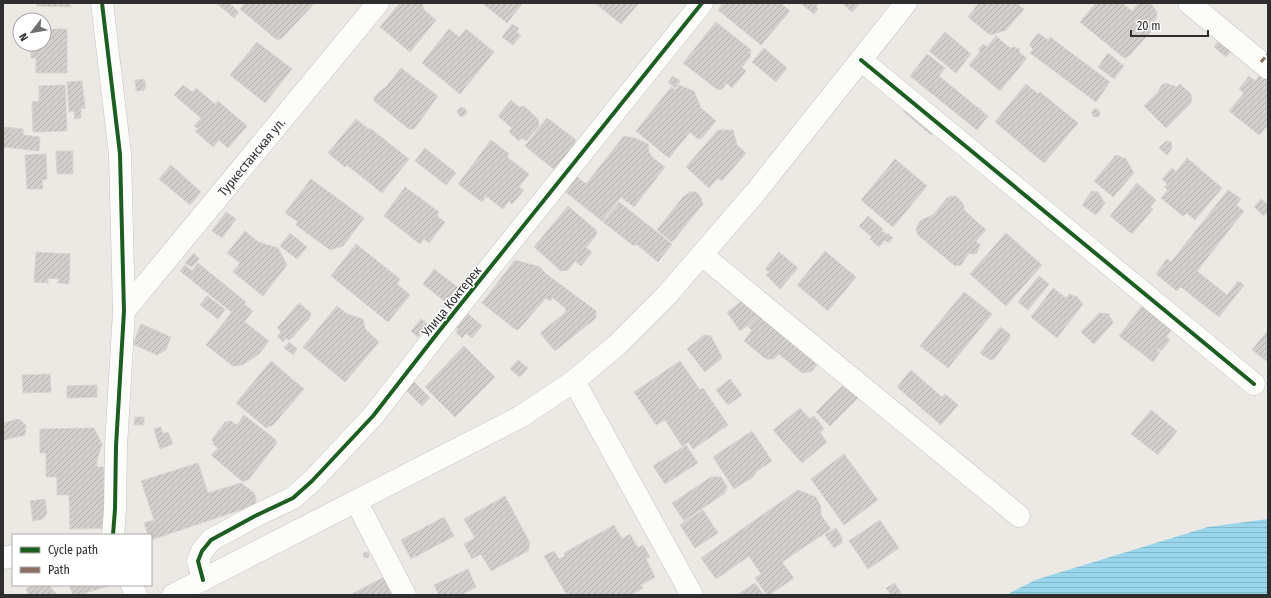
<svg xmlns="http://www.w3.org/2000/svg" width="1271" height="598" viewBox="0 0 1271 598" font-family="'Fira Sans Condensed',sans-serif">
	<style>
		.water { fill: url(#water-rules) }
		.building { fill: url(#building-hatch); stroke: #d7d4d0 }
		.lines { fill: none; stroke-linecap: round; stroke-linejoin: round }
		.street-casing { stroke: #c5c4c5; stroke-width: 23 }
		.secondary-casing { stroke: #c5c4c5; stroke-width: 23 }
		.street { stroke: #fcfcfb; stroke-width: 22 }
		.secondary { stroke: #fcfcfb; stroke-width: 22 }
		.quiet { stroke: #8d6e63; stroke-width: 3; stroke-dasharray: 6 3; stroke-linecap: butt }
		.cycleway-casing { stroke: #fff; stroke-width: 6 }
		.cycleway { stroke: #1b5e20; stroke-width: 4 }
		.labels { text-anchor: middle; stroke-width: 3; stroke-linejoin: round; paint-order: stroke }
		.street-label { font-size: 13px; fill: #2e2e2e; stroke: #fff }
	</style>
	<defs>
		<pattern id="water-rules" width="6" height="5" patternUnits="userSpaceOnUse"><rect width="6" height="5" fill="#99d6ec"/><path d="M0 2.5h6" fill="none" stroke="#84b8cb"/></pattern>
		<pattern id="building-hatch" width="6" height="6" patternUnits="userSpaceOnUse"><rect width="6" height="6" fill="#d1cecb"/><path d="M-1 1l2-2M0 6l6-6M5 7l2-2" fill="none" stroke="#b4b1af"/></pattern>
	</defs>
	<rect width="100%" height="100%" fill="#ece8e4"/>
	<polygon class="water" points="1268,519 1268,595 1006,595 1035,580 1208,527"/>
	<g class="building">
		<polygon points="37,3 71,3 71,7 37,6"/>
		<polygon points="216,3 231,3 230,4 239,12 234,18"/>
		<polygon points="245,3 310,3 313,5 282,38 277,40 240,9"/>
		<polygon points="400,3 422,3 424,10 436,20 410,52 380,27"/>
		<polygon points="482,3 523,3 507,23"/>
		<polygon points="595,3 639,3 621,24"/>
		<polygon points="723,3 780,3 790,11 761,45 718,10"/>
		<polygon points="800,3 818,3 816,7 818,9 814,14"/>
		<polygon points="842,3 860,3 852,12"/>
		<polygon points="979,3 1016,3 1024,9 1006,30 990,35 968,17"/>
		<polygon points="1096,3 1122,3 1132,11 1139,3 1151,4 1157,12 1154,28 1129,56 1124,58 1080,22"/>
		<polygon points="716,22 751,50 750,57 742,67 746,71 732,88 727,83 722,89 718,90 683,63"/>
		<polygon points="512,24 519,28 516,32 521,35 513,45 502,37"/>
		<polygon points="44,29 67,29 67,73 36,73 36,58 31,58 31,44 44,44"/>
		<polygon points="449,29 459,37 466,29 494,52 460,94 422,63"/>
		<polygon points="945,32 971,54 956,73 929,51"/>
		<polygon points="1038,33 1048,40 1050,37 1110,82 1096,102 1030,53 1033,49 1029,45"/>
		<polygon points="996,36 1010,48 1015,47 1019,49 1020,53 1027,58 1000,91 969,65 980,52 978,50 983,44 987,47"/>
		<polygon points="1222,36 1235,47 1226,57 1214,47"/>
		<polygon points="257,42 292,69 265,103 230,75"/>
		<polygon points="764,48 787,68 776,82 752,62"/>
		<polygon points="1108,53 1124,66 1114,79 1098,67"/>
		<polygon points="927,54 945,68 939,76 988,116 977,130 910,76"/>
		<polygon points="401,68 438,96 414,129 409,129 374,101 374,97 380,91 386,87"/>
		<polygon points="1264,70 1268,73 1268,125 1259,135 1229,111 1244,93 1239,89 1249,76 1255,81"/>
		<polygon points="673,76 680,81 675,88 668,82"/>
		<polygon points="144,79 146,87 144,90 136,91 135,80"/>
		<polygon points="82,81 85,108 81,109 81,118 75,119 74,111 69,112 67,82"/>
		<polygon points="1165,83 1177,87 1180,84 1192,95 1191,103 1166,128 1144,106 1158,92 1161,86"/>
		<polygon points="1026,84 1038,94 1040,92 1078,123 1044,163 995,122"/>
		<polygon points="65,85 67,131 33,132 32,102 39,101 39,86"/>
		<polygon points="183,85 192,92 196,88 215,104 218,101 247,126 228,148 219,140 213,147 195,131 198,129 194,126 201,118 174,95"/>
		<polygon points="679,85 694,91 701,108 716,121 702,138 698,139 690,132 669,158 636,131 671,87 675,90"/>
		<polygon points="511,100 519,107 524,106 538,119 539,126 526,141 522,138 519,141 509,132 512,128 498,116"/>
		<polygon points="911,102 936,129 931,135 903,111"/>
		<circle cx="462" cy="112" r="4.5"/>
		<circle cx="1096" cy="113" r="4"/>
		<polygon points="547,118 575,139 576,145 556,171 525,146"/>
		<polygon points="356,119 368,129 371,129 409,159 382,193 347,165 345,167 328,153"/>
		<polygon points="3,127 23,129 23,135 40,137 39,151 3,147"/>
		<polygon points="718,130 733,130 737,145 746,153 722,181 718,178 709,188 686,167"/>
		<polygon points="624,136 635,138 648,144 649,152 653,158 665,167 634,207 621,197 602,221 563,190 575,175 586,184"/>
		<polygon points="491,140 509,154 507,157 529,174 519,187 524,190 512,204 509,201 503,209 486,196 482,202 458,184"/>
		<polygon points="1166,141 1171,142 1172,148 1167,155 1159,148"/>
		<polygon points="425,148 456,173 446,185 415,161"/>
		<polygon points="56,151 73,151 73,174 57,174"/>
		<polygon points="46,154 47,179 42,180 43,189 27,189 25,155"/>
		<polygon points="1116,155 1126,159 1134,173 1113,197 1094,181"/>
		<polygon points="1187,158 1222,188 1195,220 1187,213 1183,216 1161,198 1168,190 1164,187 1167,184 1162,179 1172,168 1176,172"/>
		<polygon points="895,159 927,186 893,227 861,200"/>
		<polygon points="171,165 201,192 190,205 159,179"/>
		<polygon points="311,179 364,218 343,246 330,250 296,225 298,222 285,213"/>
		<polygon points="1137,183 1156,200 1150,207 1153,209 1132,234 1110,216"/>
		<polygon points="405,187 439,212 437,216 445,222 429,243 424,239 420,244 384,216"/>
		<polygon points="1228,190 1241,199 1236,205 1244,211 1197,271 1227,295 1238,281 1244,285 1219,317 1181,287 1177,291 1156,274 1167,259 1171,262"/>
		<polygon points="1092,191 1098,192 1105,203 1096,215 1082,205"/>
		<polygon points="690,192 696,192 700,196 703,204 672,242 657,230 683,197"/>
		<polygon points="952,196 957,197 964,205 964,210 986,230 976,241 980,245 977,253 973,254 969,253 961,265 955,266 918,235 916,230 917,226 920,221 923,219 933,215 947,198"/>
		<polygon points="1261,199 1268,205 1268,211 1264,216 1254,207"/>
		<polygon points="619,202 672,244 658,262 636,244 634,246 603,222"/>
		<polygon points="568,206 596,230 597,234 586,248 592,252 581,266 575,261 568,270 561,271 534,247"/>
		<polygon points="226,212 236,219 222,238 212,231"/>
		<polygon points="868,216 883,229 881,230 887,235 888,233 893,238 889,243 885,240 879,247 870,239 872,237 859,226"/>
		<polygon points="245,231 258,242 278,248 287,265 263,296 233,272 240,263 227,253"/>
		<polygon points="290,233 307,247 297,259 280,246"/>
		<polygon points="1006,233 1042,265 1006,306 970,274"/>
		<polygon points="356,244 400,279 397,284 410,295 388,322 331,276"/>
		<polygon points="825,251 856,277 828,311 797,285"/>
		<polygon points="36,252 70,254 69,284 58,283 59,279 48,278 48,283 34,282"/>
		<polygon points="779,252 798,268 780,289 766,275 769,272 765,269"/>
		<polygon points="194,253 199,259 192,267 190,266 185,263"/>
		<polygon points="515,260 540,267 545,273 596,311 596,318 555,351 540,333 566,312 565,308 553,298 550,301 546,298 519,329 516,330 482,303"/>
		<polygon points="198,263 246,302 244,304 253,311 244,322 180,271 185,265 192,271"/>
		<polygon points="434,269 460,289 448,304 423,284"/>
		<polygon points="1039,276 1049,284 1028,310 1018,302"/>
		<polygon points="1053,288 1066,298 1069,294 1077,297 1083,304 1057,338 1031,317"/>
		<polygon points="964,292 992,314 948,368 920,346"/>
		<polygon points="750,295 760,312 750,324 740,331 727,312"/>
		<polygon points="207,296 225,309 218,319 200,305"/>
		<polygon points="1146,301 1176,324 1166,337 1170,340 1161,351 1158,348 1157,350 1160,352 1153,362 1119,336"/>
		<polygon points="299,303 311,313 309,319 291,339 288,340 286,338 283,342 277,336 281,332 277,328"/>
		<polygon points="337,306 347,314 363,319 365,329 379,342 345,382 303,347"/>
		<polygon points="764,309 823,357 812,371 802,373 779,354 774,359 766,359 744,341 752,330 748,327"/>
		<polygon points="232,312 269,341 259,354 242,365 233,366 206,345"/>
		<polygon points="467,313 482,326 472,338 466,333 462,338 456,332 458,329 455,326"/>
		<polygon points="1099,313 1109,314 1113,323 1094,344 1081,332"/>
		<polygon points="421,319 428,325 418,337 411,331"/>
		<polygon points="141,324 171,337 166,350 157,355 133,344"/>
		<polygon points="1000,327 1010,334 1010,338 994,359 990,360 980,353"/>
		<polygon points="1268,330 1268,362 1252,350"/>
		<polygon points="704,335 711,336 720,353 722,358 705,372 687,349"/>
		<polygon points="289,342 297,349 293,355 284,348"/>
		<polygon points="464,346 495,377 455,417 425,387"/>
		<polygon points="518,360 528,368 520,377 510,369"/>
		<polygon points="271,361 304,389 273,425 266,428 236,403"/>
		<polygon points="680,361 700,390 703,388 728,425 693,449 688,442 682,446 665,420 656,425 634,392"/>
		<polygon points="911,370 942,397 945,394 958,405 941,425 897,387"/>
		<polygon points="50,374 51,392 23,393 22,375"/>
		<polygon points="851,377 865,391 830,426 816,412"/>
		<polygon points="730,379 742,395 728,405 716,390"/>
		<polygon points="414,382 430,398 422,406 406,390"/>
		<polygon points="97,385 97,397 67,398 67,386"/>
		<polygon points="800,408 810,419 814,416 824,429 820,433 827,442 802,463 773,430"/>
		<polygon points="1151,410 1177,431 1158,455 1131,434"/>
		<polygon points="244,415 275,439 277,443 249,479 243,482 211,455 218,448 214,445 212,439 225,422 231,421 237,425"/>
		<polygon points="135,417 144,417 144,425 134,425"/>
		<polygon points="19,419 26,425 25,435 3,440 3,423"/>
		<polygon points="161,427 163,434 168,432 173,444 160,449 154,429"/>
		<polygon points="94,428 102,444 97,460 97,467 104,467 105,528 70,529 69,495 57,495 57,477 46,477 46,453 40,453 40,429"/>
		<polygon points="752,431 772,461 757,471 753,477 734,489 713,457"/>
		<polygon points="686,445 698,463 665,484 653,466"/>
		<polygon points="844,454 878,500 844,525 811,479"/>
		<polygon points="198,463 208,493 241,483 253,492 256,497 255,505 151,540 151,535 148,535 144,523 154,520 141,481"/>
		<polygon points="711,477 721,477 727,487 725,493 684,521 672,503"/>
		<polygon points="798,490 816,497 821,507 821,515 831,529 782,562 794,578 769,595 767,595 755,578 761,574 749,556 716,579 701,558"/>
		<polygon points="505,496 530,543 528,551 491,571 481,554 472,559 464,544 475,538 464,519"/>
		<polygon points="45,499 47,514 43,519 33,521 30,501"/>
		<polygon points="703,510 718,533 695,548 680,525"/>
		<polygon points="444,517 454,536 411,559 401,540"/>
		<polygon points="880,520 899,548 868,569 849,541"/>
		<polygon points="614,525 622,539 630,534 638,548 643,545 650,557 646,559 655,577 641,585 643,588 631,595 567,595 544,556 554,551 559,559 565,556 564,553"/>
		<polygon points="836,528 842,538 842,543 834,548 825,535"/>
		<circle cx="366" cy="555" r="3"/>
		<polygon points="468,569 476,587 461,595 439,595 434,585"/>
		<polygon points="386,576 396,595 350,595"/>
		<polygon points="755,583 764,595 737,595"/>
		<polygon points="895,583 901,593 897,595 891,595 886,588"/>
		<polygon points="33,585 49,585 57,595 29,595 26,589"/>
		<polygon points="69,585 107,585 108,586 79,595 73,595"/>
	</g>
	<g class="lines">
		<defs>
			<g id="street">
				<polyline points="102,3 120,154 124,311 116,446 115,509 113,535"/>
				<polyline points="1189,3 1268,68"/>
				<polyline points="861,60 1254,384"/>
				<polyline points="702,255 1019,516"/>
				<path id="s1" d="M124,311L378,3"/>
				<polyline points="574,381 692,595"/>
				<polyline points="356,501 405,595"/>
				<polyline points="3,558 13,556"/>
				<polyline points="203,580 198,561 202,551 211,540 255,516 293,498 312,481 373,416 436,335 702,3"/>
				<polyline points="132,585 136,595"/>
			</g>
			<polyline id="secondary" points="173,595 520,417 574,381 617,345 665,297 755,193 906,3"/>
		</defs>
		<use href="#street" class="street-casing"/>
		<use href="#secondary" class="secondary-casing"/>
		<use href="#street" class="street"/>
		<use href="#secondary" class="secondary"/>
		<polyline class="quiet" points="1261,62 1268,54"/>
		<defs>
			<g id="cycleway">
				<polyline points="102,3 120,154 124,311 116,446 115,509 113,535"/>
				<polyline points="861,60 1254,384"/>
				<polyline points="203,580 198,561 202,551 211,540 255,516 293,498 312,481 373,416 436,335 702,3"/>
			</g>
		</defs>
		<use href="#cycleway" class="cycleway-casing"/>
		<use href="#cycleway" class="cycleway"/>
	</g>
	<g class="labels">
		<g class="street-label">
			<text dy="5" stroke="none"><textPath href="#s1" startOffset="200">Туркестанская ул.</textPath></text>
			<text transform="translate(451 301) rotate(-51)" y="5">Улица Коктерек</text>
		</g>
	</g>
	<rect width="1271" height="598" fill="none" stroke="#2e2e2e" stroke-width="8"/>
	<rect x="12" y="534" width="140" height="52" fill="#ffffff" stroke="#ababab"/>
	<rect x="20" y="547" width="20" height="6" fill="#1b5e20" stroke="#ababab"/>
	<text x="48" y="554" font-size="12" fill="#2e2e2e">Cycle path</text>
	<rect x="20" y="567" width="20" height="6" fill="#8d6e63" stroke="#ababab"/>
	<text x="48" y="574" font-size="12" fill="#2e2e2e">Path</text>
	<g transform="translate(32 32) rotate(239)"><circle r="19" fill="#ffffff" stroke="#ababab"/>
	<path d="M0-3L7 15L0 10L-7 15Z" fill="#706f6e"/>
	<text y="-6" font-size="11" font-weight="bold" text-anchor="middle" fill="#2e2e2e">N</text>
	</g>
	<path d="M1131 30v6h77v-6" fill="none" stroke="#2e2e2e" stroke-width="2"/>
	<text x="1137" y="30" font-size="12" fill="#2e2e2e" stroke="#ffffff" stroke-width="3" paint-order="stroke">20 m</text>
</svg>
